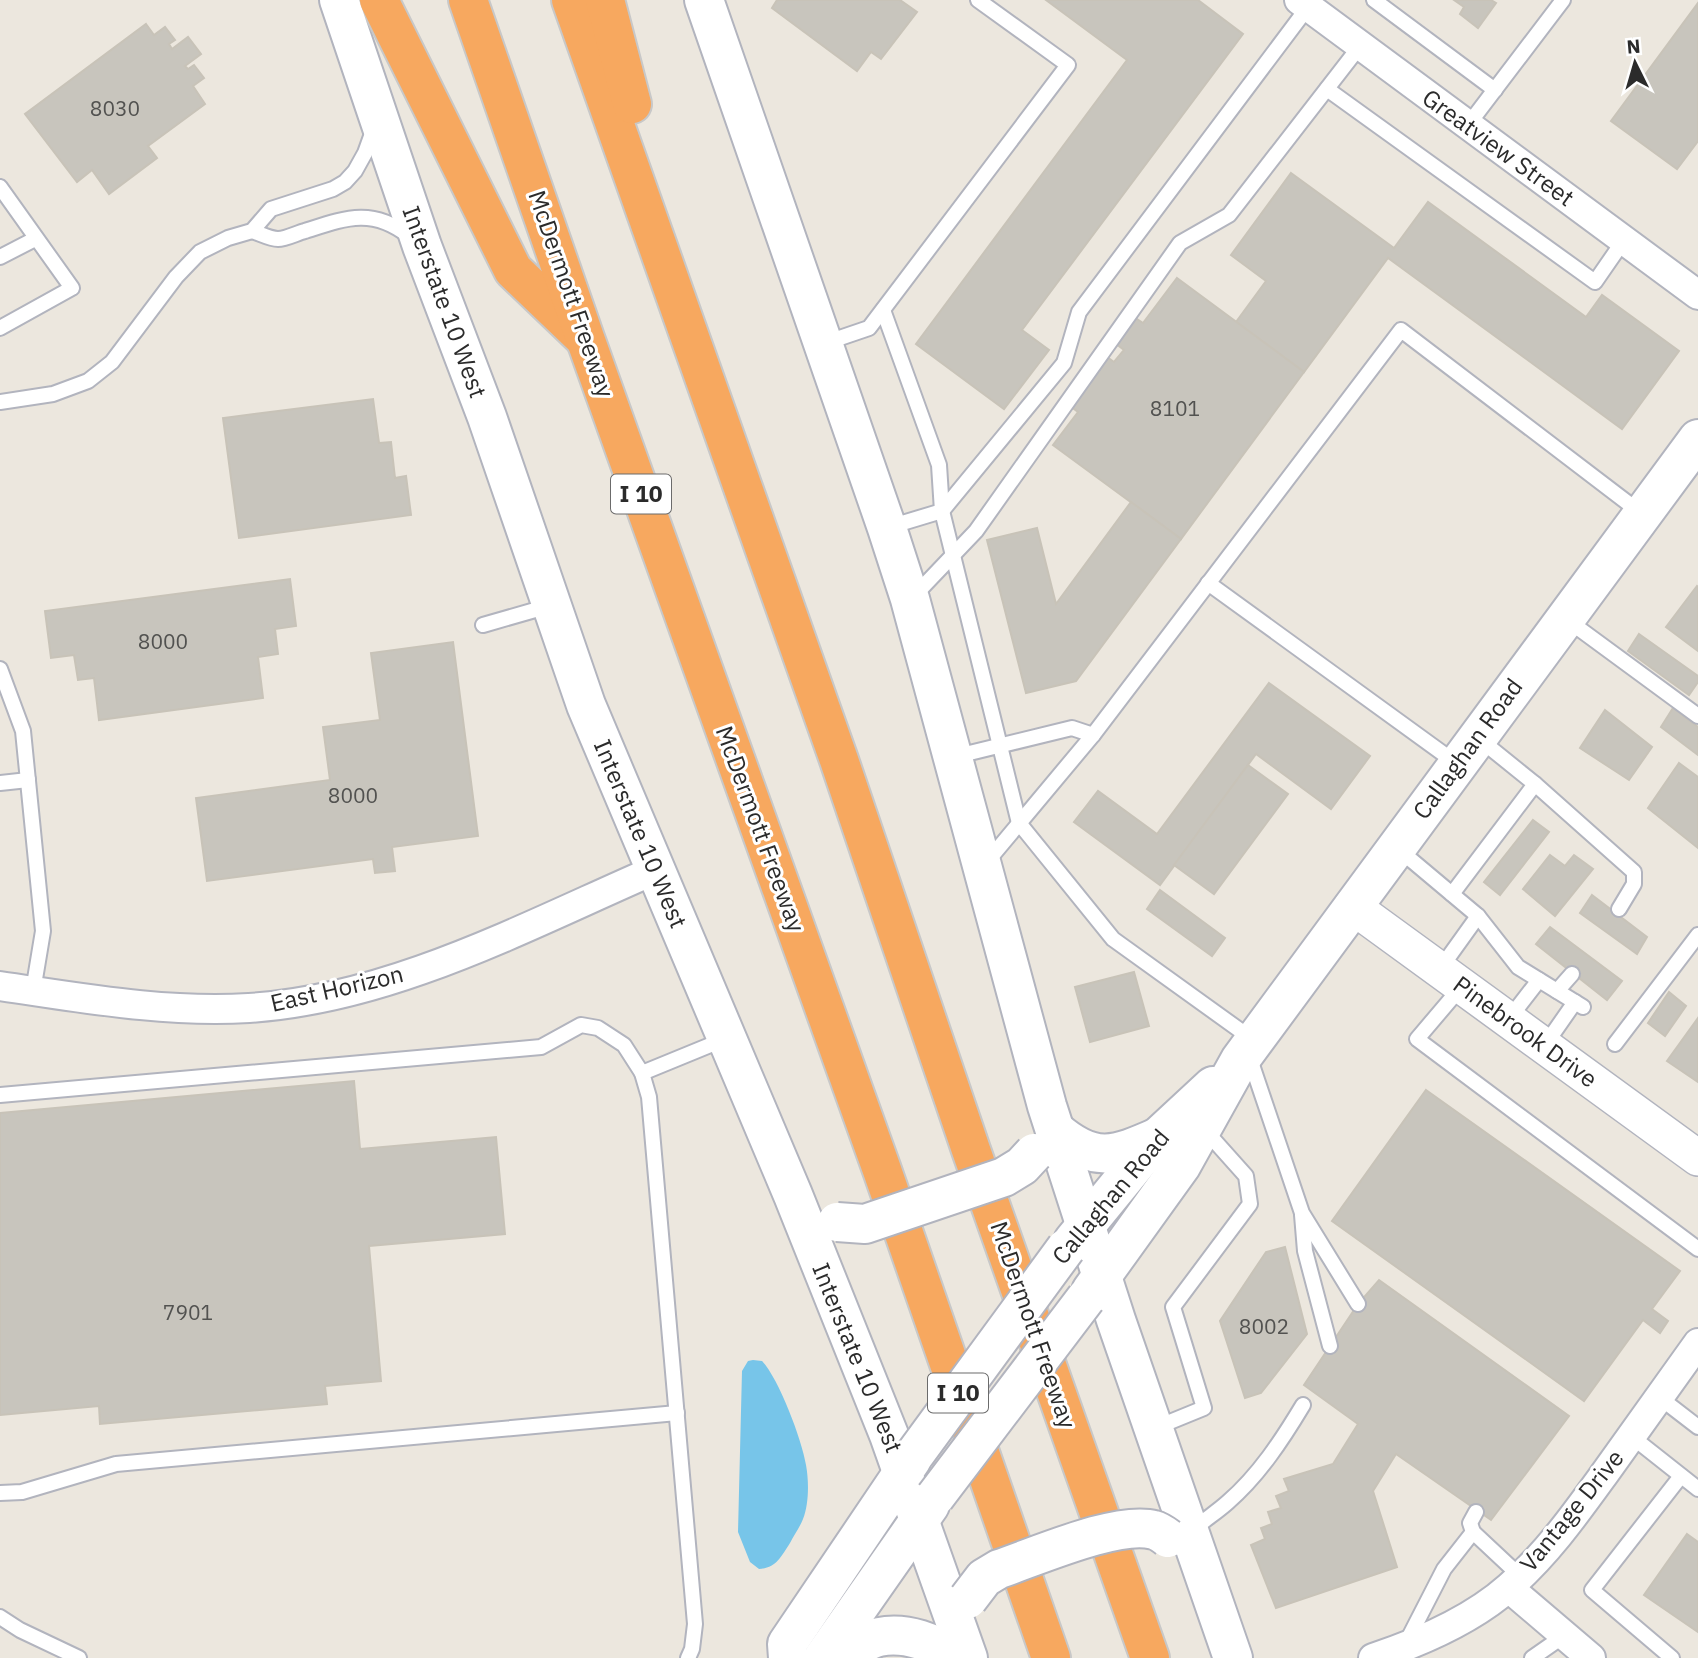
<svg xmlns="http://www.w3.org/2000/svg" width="1698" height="1658" viewBox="0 0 1698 1658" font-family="'IBM Plex Sans',sans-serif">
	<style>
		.water { fill: #77c5e9 }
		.building { fill: #c8c5bd; stroke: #c8c3b8; stroke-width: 2 }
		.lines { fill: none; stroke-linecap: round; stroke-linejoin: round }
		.service-casing { stroke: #b2b4be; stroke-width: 18 }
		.minor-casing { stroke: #b2b4be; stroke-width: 32 }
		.tertiary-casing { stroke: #b2b4be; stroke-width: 38 }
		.secondary-casing { stroke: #b2b4be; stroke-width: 42 }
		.motorway-casing { stroke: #c8c8c8; stroke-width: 42 }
		.service { stroke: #fff; stroke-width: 14 }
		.minor { stroke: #fff; stroke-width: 28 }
		.tertiary { stroke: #fff; stroke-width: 35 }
		.secondary { stroke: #fff; stroke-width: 38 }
		.motorway { stroke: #f7a85f; stroke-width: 38 }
		.secondary-bridge-casing { stroke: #b2b4be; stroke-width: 42; stroke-linecap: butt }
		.secondary-bridge { stroke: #fff; stroke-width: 38 }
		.labels { text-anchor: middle; stroke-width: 6; stroke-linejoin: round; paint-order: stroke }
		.number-label { font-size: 21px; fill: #525250 }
		.shield { fill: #fff; stroke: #6b6b6b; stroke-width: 2 }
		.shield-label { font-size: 23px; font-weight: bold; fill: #2b2b2b }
		.street-label { font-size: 24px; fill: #2b2b2b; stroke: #fff }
	</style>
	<rect width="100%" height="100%" fill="#ece7de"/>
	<path class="water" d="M753,1360L762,1361C779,1379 802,1440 806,1465C809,1481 809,1504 803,1519C800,1527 794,1535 790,1543C781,1557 776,1568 759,1569L750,1562L738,1532L742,1371L748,1361Z"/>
	<g class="building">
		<polygon points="777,0 900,0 917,12 881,59 871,52 857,71 772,8"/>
		<polygon points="1046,0 1198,0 1243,34 1022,330 1049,350 1004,409 916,344 1127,60"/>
		<polygon points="1454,0 1491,0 1496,3 1478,28 1460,14 1464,7"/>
		<polygon points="1698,3 1698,141 1677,169 1611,121"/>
		<polygon points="146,24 154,35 165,27 175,40 169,44 172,49 188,37 201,54 185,66 188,69 194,65 204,78 193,86 205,104 148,146 157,158 109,194 92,170 77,182 25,114"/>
		<polygon points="1291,173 1394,248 1428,202 1586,317 1602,295 1679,351 1622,429 1388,258 1304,372 1236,322 1266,281 1231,255"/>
		<polygon points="1177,278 1304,372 1181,539 1053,445 1078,412 1070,406 1107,357 1114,362 1124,350 1115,343 1134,317 1143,323"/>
		<polygon points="373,399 379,443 391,442 395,478 406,476 411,515 239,538 223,418"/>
		<polygon points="1131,502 1181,539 1076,681 1026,693 987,540 1037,528 1056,604"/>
		<polygon points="290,579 296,626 275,629 278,654 258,657 263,698 99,720 94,678 78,680 74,655 51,658 45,611"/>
		<polygon points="1697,586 1698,587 1698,651 1666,627"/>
		<polygon points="1639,634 1698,676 1698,682 1689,695 1628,651"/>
		<polygon points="453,642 478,836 392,847 395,871 375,873 373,859 207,881 196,798 330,780 323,727 380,720 371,653"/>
		<polygon points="1269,683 1370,756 1331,809 1256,754 1160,885 1074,822 1098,791 1157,834"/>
		<polygon points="1673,708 1698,727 1698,755 1661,727"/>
		<polygon points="1605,710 1652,747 1629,780 1580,748"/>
		<polygon points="1679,763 1698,777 1698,848 1648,808"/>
		<polygon points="1248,765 1288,794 1214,894 1174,865"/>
		<polygon points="1533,820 1549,832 1500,895 1484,882"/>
		<polygon points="1550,855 1565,866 1574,855 1593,869 1555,916 1523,889"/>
		<polygon points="1160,890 1225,938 1212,956 1147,909"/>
		<polygon points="1592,895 1647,937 1637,954 1580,913"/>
		<polygon points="1550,927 1622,981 1607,1000 1536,944"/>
		<polygon points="1134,972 1149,1026 1090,1042 1075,987"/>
		<polygon points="1669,992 1686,1006 1665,1036 1648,1023"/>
		<polygon points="1698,1018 1698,1082 1667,1061"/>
		<polygon points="354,1081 360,1149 496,1137 505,1234 369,1246 381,1381 325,1386 327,1404 100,1424 99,1406 0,1415 0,1113"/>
		<polygon points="1426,1090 1680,1271 1652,1309 1668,1321 1660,1333 1643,1320 1584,1401 1332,1221"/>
		<polygon points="1285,1247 1307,1334 1261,1393 1245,1398 1220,1321 1266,1252"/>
		<polygon points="1379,1280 1569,1416 1491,1520 1396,1454 1373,1491 1397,1567 1276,1608 1251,1545 1265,1539 1261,1528 1272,1524 1268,1512 1281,1508 1276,1496 1289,1491 1284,1479 1333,1464 1358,1424 1304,1385 1358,1304"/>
		<polygon points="1687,1534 1698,1542 1698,1632 1644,1595"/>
	</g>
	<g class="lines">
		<defs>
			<g id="service">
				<polyline points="1374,0 1495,90"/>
				<polyline points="1327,89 1595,282 1624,240"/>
				<polyline points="1468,125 1563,0"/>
				<polyline points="0,187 72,288 0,328"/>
				<path d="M252,231C259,233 270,239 278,239C286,239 297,233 305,231C345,218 372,207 409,236"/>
				<polyline points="0,257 35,239"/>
				<polyline points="883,310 939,465 942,511 1019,823 1113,939 1252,1039"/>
				<polyline points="825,343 869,328 1068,65 978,0"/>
				<polyline points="0,402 53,394 88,381 112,362 176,277 200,252 228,238 252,231 271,209 333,189 345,182 355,171 365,153 374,128"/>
				<polyline points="889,527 942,511 1064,363 1079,312 1308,7"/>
				<polyline points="1208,583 1456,763"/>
				<polyline points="914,596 976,531 1180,243 1229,215 1360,46"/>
				<polyline points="1566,619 1698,716"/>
				<polyline points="483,625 549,606"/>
				<polyline points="0,669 23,731 43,931 33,991"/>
				<polyline points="1478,738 1535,784 1634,872 1634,884 1619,909"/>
				<polyline points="953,757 1072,728 1093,735"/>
				<polyline points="0,783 28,780"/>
				<polyline points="1397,848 1478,916 1518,967 1583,1007"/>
				<polyline points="986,863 1093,735 1401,330 1641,513"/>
				<polyline points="1452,894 1535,784"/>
				<polyline points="1440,969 1478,916"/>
				<polyline points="1462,986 1417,1039 1698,1249"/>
				<polyline points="1557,991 1572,974"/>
				<polyline points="1508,1020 1539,980"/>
				<polyline points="1615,1044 1698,935"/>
				<polyline points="1545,1045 1575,1002"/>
				<polyline points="1249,1056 1302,1213 1358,1304"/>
				<polyline points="642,1073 725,1039"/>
				<polyline points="0,1095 541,1047 581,1025 598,1028 624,1045 642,1073 649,1097 695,1624 692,1649 688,1658"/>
				<polyline points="1302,1215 1305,1251 1330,1346"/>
				<polyline points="1659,1397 1698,1427"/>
				<polyline points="1155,1428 1204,1408 1173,1307 1250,1204 1246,1176 1204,1129"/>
				<polyline points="1631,1436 1698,1489"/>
				<polyline points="0,1493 22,1492 116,1464 677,1413"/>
				<polyline points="1476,1512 1470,1523 1473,1532 1520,1576"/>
				<path d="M1193,1530C1204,1520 1217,1512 1228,1502C1259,1475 1282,1440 1303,1405"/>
				<polyline points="0,1617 20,1630 79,1658"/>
				<polyline points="1406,1643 1444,1569 1473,1532"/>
				<polyline points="1532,1658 1565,1635"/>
				<polyline points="1672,1658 1592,1590 1681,1476"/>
			</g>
			<g id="minor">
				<polyline points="1299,0 1698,295"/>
				<path d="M0,986C83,998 164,1013 249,1008C391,999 526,926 655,870"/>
				<polyline points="1509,1588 1591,1658"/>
				<path d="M1373,1658C1418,1643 1473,1619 1509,1587C1547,1554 1576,1513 1605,1473C1636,1429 1667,1386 1698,1343"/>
			</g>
			<polyline id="tertiary" points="1352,906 1698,1158"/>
			<g id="secondary">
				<polyline points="339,0 422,246 487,417 586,705 793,1195 889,1435 968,1658"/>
				<polyline points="704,0 887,528 910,599 1047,1106 1116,1320 1233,1658"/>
				<path d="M1055,1130C1094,1164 1115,1156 1158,1137"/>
				<polyline points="1073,1241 1158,1137 1213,1086"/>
				<polyline points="1091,1291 1181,1166 1240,1060 1698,439"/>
				<polyline points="788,1658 787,1644 912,1459"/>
				<polyline points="823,1658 930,1505"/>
				<path d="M833,1658C847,1652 864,1641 879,1637C907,1631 934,1643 958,1658"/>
			</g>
			<g id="motorway">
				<polyline points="379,0 513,270 582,336"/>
				<polyline points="468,0 585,338 882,1170 1051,1658"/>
				<polyline points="571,0 839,760 971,1150 1150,1658"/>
				<polyline points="605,0 632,104"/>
			</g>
		</defs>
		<use href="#service" class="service-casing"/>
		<use href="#minor" class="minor-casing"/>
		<use href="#tertiary" class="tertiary-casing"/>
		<use href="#secondary" class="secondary-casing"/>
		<use href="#motorway" class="motorway-casing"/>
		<use href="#service" class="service"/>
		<use href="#minor" class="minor"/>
		<use href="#tertiary" class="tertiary"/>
		<use href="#secondary" class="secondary"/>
		<use href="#motorway" class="motorway"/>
		<defs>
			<g id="secondary-bridge">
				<polyline points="837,1222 865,1224 1004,1177 1022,1166 1034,1153"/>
				<polyline points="915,1454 1066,1248"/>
				<polyline points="935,1497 1086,1298"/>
				<path d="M968,1599L984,1578L999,1569C1035,1557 1118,1520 1154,1530C1158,1531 1164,1535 1168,1538"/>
			</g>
		</defs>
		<use href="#secondary-bridge" class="secondary-bridge-casing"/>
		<use href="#secondary-bridge" class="secondary-bridge"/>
	</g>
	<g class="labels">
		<g class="number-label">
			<text x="115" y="116">8030</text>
			<text x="1175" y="416">8101</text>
			<text x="163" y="649">8000</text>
			<text x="353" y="803">8000</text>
			<text x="188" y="1320">7901</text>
			<text x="1264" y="1334">8002</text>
		</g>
		<g class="shield">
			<rect x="611" y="474.5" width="60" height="39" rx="5"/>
			<rect x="928" y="1373.5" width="60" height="39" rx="5"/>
		</g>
		<g class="shield-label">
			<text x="641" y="502">I 10</text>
			<text x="958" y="1401">I 10</text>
		</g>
		<g class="street-label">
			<text transform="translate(1498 148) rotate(36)" y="8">Greatview Street</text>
			<text transform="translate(571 294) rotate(71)" y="8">McDermott Freeway</text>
			<text transform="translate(444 302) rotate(70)" y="8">Interstate 10 West</text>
			<text transform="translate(1468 749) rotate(-54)" y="8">Callaghan Road</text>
			<text transform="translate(760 829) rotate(70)" y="8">McDermott Freeway</text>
			<text transform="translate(640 834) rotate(67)" y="8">Interstate 10 West</text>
			<text transform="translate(337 989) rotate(-13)" y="8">East Horizon</text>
			<text transform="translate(1525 1032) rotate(36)" y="8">Pinebrook Drive</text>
			<text transform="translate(1111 1197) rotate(-50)" y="8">Callaghan Road</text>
			<text transform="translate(1033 1325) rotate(71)" y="8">McDermott Freeway</text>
			<text transform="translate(857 1358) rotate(68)" y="8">Interstate 10 West</text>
			<text transform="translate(1572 1511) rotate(-51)" y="8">Vantage Drive</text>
		</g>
	</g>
	<g transform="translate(1635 63) rotate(355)" stroke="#ffffff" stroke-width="5" paint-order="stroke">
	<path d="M0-5L12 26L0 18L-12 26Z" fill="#2b2b2b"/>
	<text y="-10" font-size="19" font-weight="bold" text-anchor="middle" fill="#2b2b2b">N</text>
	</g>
</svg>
